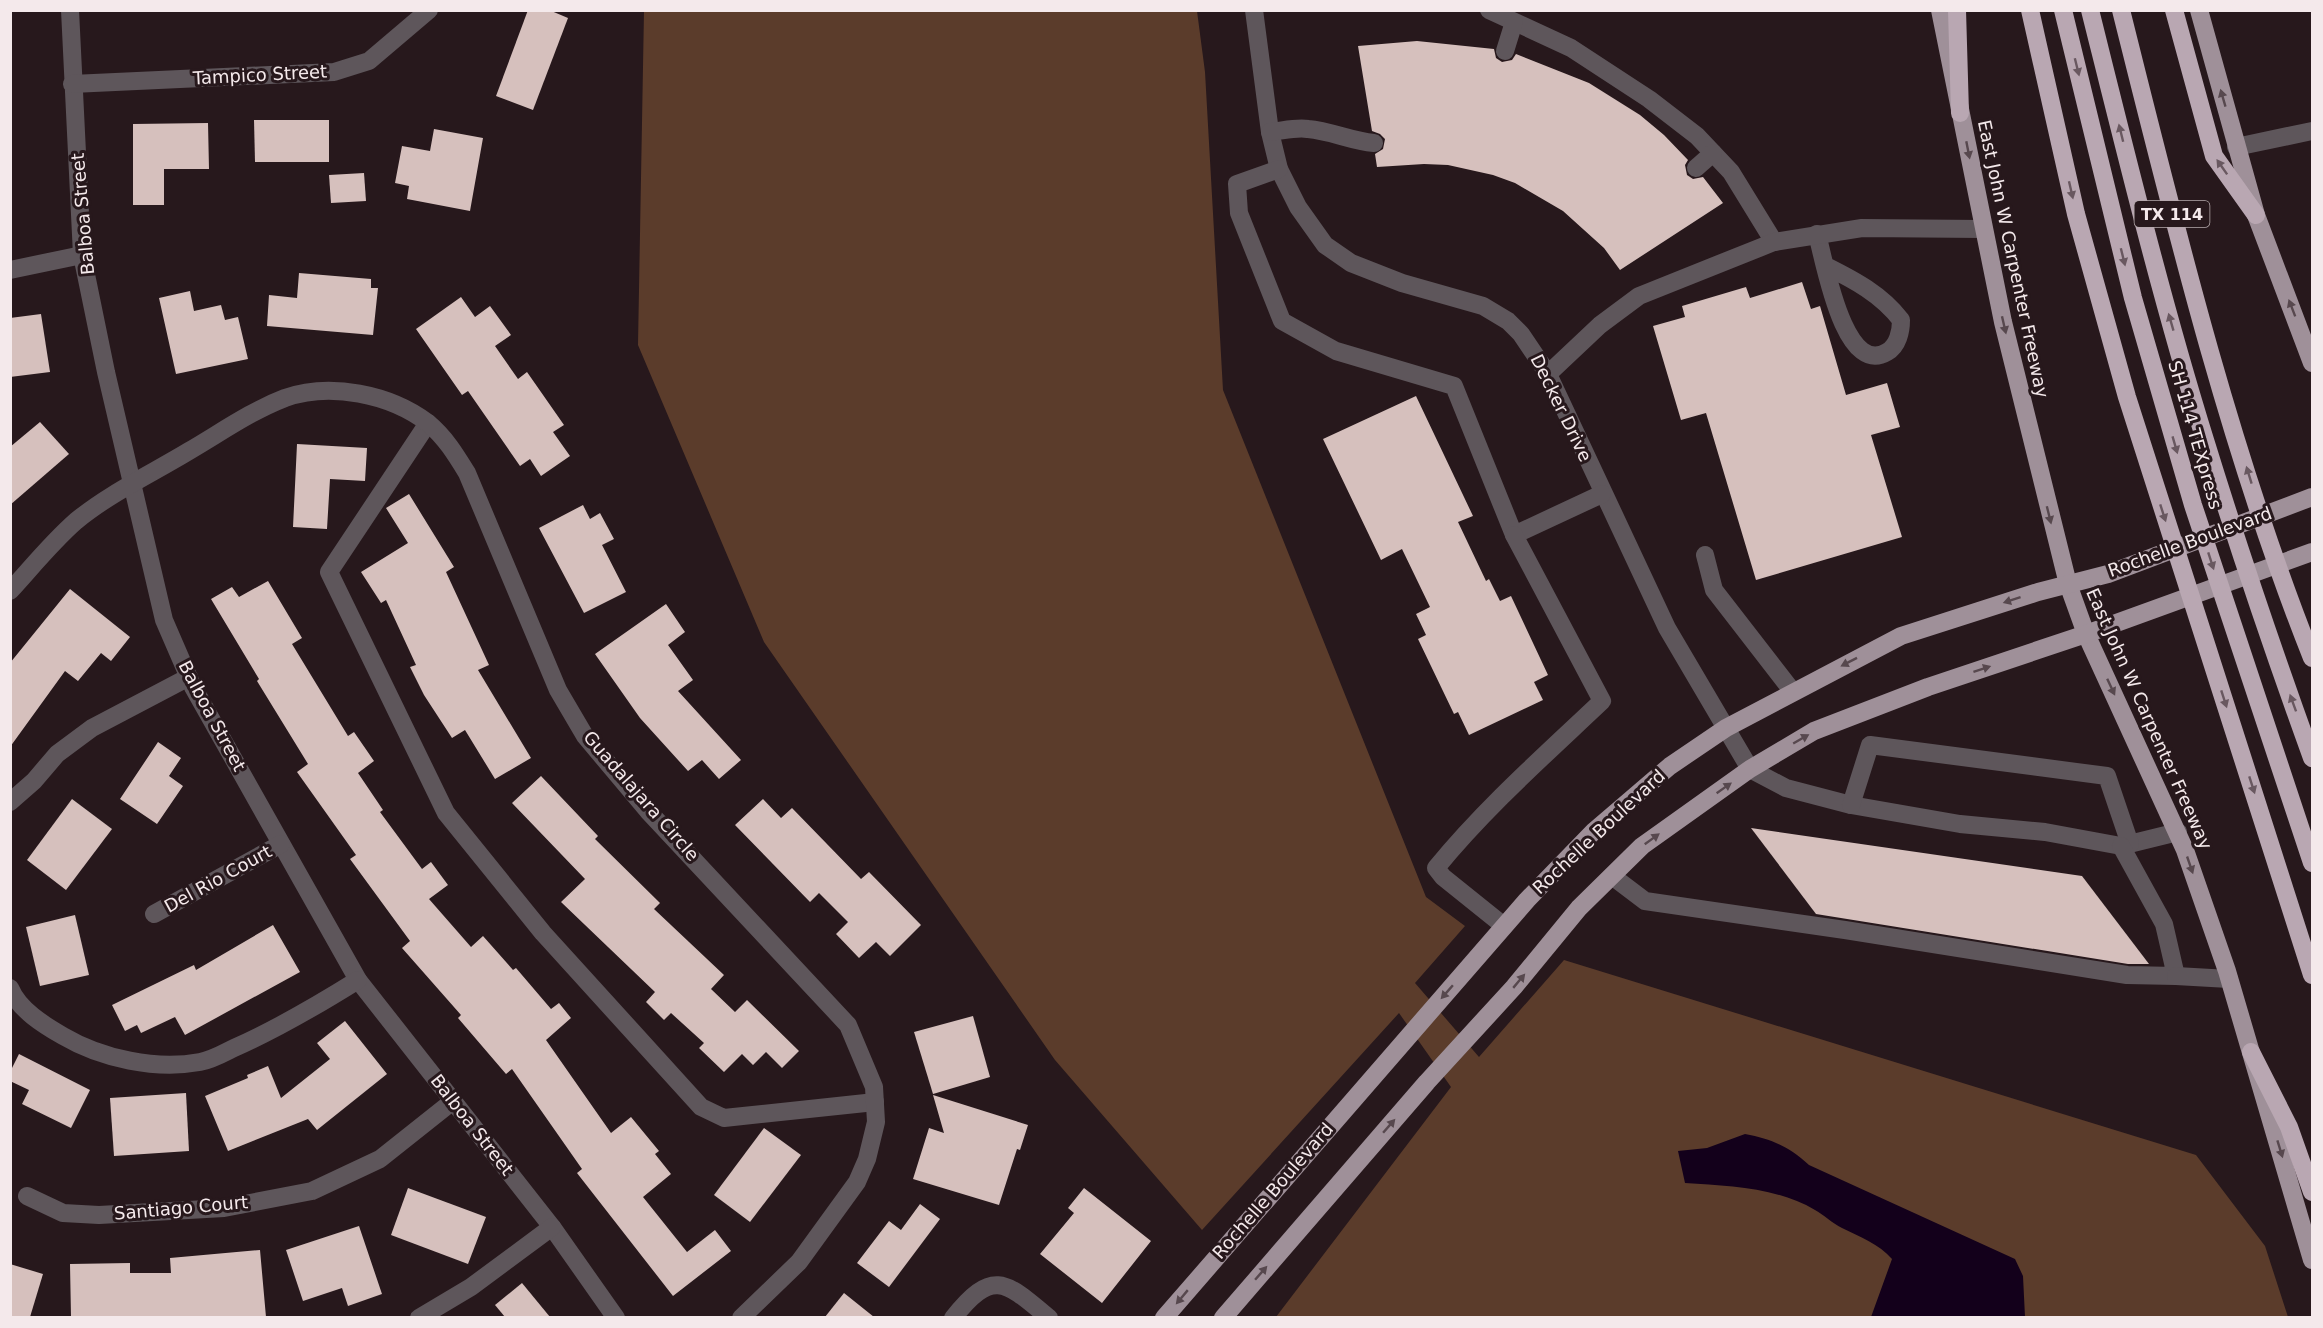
<svg xmlns="http://www.w3.org/2000/svg" width="2323" height="1328" viewBox="0 0 2323 1328" font-family="'DejaVu Sans',sans-serif">
	<style>
		.green { fill: #5b3c2b }
		.water { fill: #13001b }
		.building { fill: #d6c0bd }
		.lines { fill: none; stroke-linecap: round; stroke-linejoin: round }
		.minor { stroke: #5e565b; stroke-width: 18 }
		.major { stroke: #9f9099; stroke-width: 18 }
		.highway { stroke: #b9a7b2; stroke-width: 18 }
		.oneway { fill: #695860 }
		.oneway2 { fill: #57484e }
		.labels { text-anchor: middle; stroke-width: 6; stroke-linejoin: round; paint-order: stroke }
		.shield { fill: #27181c; stroke: #b6aaad; stroke-width: 1.5 }
		.shield-label { font-size: 16px; font-weight: bold; fill: #f4e9eb }
		.street-label { font-size: 18px; fill: #f4e9eb; stroke: #27181c }
	</style>
	<rect width="100%" height="100%" fill="#27181c"/>
	<polygon class="green" points="644,11 1197,11 1205,72 1223,390 1426,897 1465,926 1415,983 1479,1057 1564,960 2196,1155 2265,1246 2288,1317 1276,1317 1451,1087 1399,1013 1202,1230 1055,1060 764,642 638,345"/>
	<path class="water" d="M1745,1134C1772,1139 1789,1147 1809,1165L2015,1259L2023,1276L2025,1317H1871L1892,1259C1879,1244 1860,1237 1842,1228C1832,1223 1824,1215 1815,1210C1776,1187 1729,1186 1685,1183L1678,1151L1707,1148Z"/>
	<g class="building">
		<polygon points="528,10 549,10 568,18 533,110 496,96"/>
		<polygon points="1417,41 1494,49 1496,58 1502,62 1512,60 1516,54 1589,83 1640,115 1664,135 1688,160 1685,165 1687,175 1693,179 1703,177 1723,203 1620,270 1604,248 1563,211 1515,183 1493,175 1448,165 1424,164 1377,167 1375,154 1383,149 1385,139 1380,134 1372,131 1358,46"/>
		<polygon points="254,120 329,120 329,162 255,162"/>
		<polygon points="208,123 209,169 164,169 164,205 133,205 133,124"/>
		<polygon points="434,129 483,138 470,211 407,199 409,186 395,183 402,146 430,151"/>
		<polygon points="364,173 366,201 331,203 329,175"/>
		<polygon points="299,273 371,279 371,288 378,288 373,335 267,326 269,295 297,298"/>
		<polygon points="1802,282 1811,309 1820,306 1846,395 1887,383 1900,427 1871,435 1902,537 1756,580 1706,413 1681,420 1653,326 1685,317 1682,306 1746,287 1750,298"/>
		<polygon points="190,291 194,311 221,305 225,320 238,317 248,359 176,374 159,298"/>
		<polygon points="461,297 475,317 490,306 511,335 495,346 518,379 527,372 564,425 553,432 570,456 541,476 530,459 520,466 468,391 462,395 416,329"/>
		<polygon points="41,314 50,372 10,377 10,318"/>
		<polygon points="1416,396 1473,516 1458,522 1486,581 1489,579 1500,601 1511,596 1548,675 1534,682 1543,700 1469,735 1458,712 1454,714 1418,639 1426,635 1416,614 1430,607 1402,549 1381,560 1323,439"/>
		<polygon points="40,422 69,454 10,505 10,447"/>
		<polygon points="297,444 367,448 365,481 330,479 327,529 293,527"/>
		<polygon points="409,494 454,567 446,572 489,665 478,670 531,758 495,779 465,730 452,738 424,695 410,667 416,665 386,600 381,603 361,572 408,543 386,508"/>
		<polygon points="583,505 590,519 600,513 614,539 602,545 626,592 584,613 539,528"/>
		<polygon points="268,581 302,638 292,644 348,736 354,732 374,761 358,773 383,810 380,812 422,869 431,862 448,885 429,899 471,947 483,936 513,970 516,968 551,1009 559,1003 571,1018 546,1040 611,1133 631,1117 659,1151 655,1154 671,1174 643,1197 687,1252 715,1230 731,1251 673,1296 577,1173 582,1169 512,1069 506,1074 458,1018 461,1015 402,948 410,941 350,859 356,855 297,772 308,764 257,681 259,679 211,599 232,587 239,597"/>
		<polygon points="70,589 130,637 111,661 101,653 78,681 65,671 10,747 10,663"/>
		<polygon points="666,604 685,632 668,645 693,680 678,691 741,760 719,779 702,760 688,771 640,718 595,654"/>
		<polygon points="158,742 181,758 169,776 183,786 157,824 120,799"/>
		<polygon points="541,776 598,836 595,839 660,903 654,909 724,975 711,989 735,1012 747,1000 799,1051 782,1068 766,1052 753,1065 742,1054 724,1072 699,1048 704,1043 671,1013 664,1020 646,1002 655,992 561,902 585,879 512,803"/>
		<polygon points="72,799 112,829 66,890 27,860"/>
		<polygon points="763,799 781,818 792,808 861,879 869,872 921,925 890,956 876,942 859,958 836,934 848,922 819,893 810,902 735,825"/>
		<polygon points="1751,828 2082,876 2149,964 2128,964 1816,914"/>
		<polygon points="75,915 89,975 40,986 26,927"/>
		<polygon points="273,925 300,972 185,1035 175,1017 141,1033 137,1025 125,1031 112,1005 194,965 196,970"/>
		<polygon points="973,1016 990,1077 933,1094 914,1032"/>
		<polygon points="345,1021 387,1074 317,1130 308,1119 228,1151 205,1096 248,1078 247,1075 268,1066 281,1098 330,1059 317,1043"/>
		<polygon points="19,1054 90,1090 71,1128 22,1104 29,1090 10,1081 10,1072"/>
		<polygon points="186,1093 189,1151 114,1156 110,1098"/>
		<polygon points="933,1095 1028,1125 1020,1150 1017,1149 999,1205 913,1179 929,1128 944,1133"/>
		<polygon points="764,1128 801,1155 750,1222 714,1195"/>
		<polygon points="408,1188 486,1217 468,1264 391,1235"/>
		<polygon points="1084,1188 1151,1241 1102,1303 1040,1254 1074,1213 1068,1208"/>
		<polygon points="920,1204 940,1219 889,1287 857,1263 889,1221 901,1230"/>
		<polygon points="359,1226 382,1294 348,1306 342,1288 303,1301 286,1250"/>
		<polygon points="260,1250 266,1317 71,1317 70,1264 130,1263 130,1273 171,1273 170,1258"/>
		<polygon points="10,1264 43,1274 30,1317 10,1317"/>
		<polygon points="522,1283 550,1317 505,1317 495,1305"/>
		<polygon points="844,1293 874,1317 825,1317"/>
	</g>
	<g class="lines">
		<g class="minor">
			<polyline points="70,10 82,255 106,372 164,620 193,687 358,980 552,1227 616,1318"/>
			<polyline points="1254,10 1270,132 1279,169 1298,207 1325,245 1351,263 1402,283 1483,306 1508,321 1521,334 1548,374 1667,628 1750,769 1786,788 1851,805 1960,824 2045,832 2121,846 2178,832"/>
			<polyline points="1489,10 1571,48 1649,99 1697,136 1731,172 1774,242"/>
			<polyline points="1505,51 1514,22"/>
			<polyline points="72,84 334,72 369,61 429,10"/>
			<path d="M1270,132C1282,131 1296,127 1308,129C1331,131 1351,141 1374,143"/>
			<polyline points="2236,147 2312,131"/>
			<polyline points="1696,168 1713,153"/>
			<polyline points="1279,169 1237,184 1239,213 1282,321 1336,351 1454,386 1514,535 1602,494"/>
			<path d="M1817,234C1824,259 1844,378 1887,352C1898,346 1901,331 1901,320C1881,294 1854,280 1826,266"/>
			<polyline points="10,270 82,255"/>
			<polyline points="1548,374 1600,325 1639,296 1774,242 1862,228 1983,229"/>
			<polyline points="428,423 329,572 446,813 543,933 701,1107 724,1118 875,1102"/>
			<polyline points="1705,555 1714,590 1793,692"/>
			<path d="M10,591C32,567 52,542 76,521C110,493 151,474 189,451C220,433 251,411 285,398C330,382 390,394 428,423C445,437 456,455 467,473L558,690L585,736L648,811L848,1025L874,1087L876,1122L867,1159L857,1182L799,1262L741,1318"/>
			<polyline points="10,802 34,781 57,754 92,728 189,677"/>
			<polyline points="1851,805 1870,745 2107,776 2130,844"/>
			<polyline points="1612,876 1645,901 1845,930 2127,975 2176,976 2164,924 2121,846"/>
			<polyline points="154,914 281,844"/>
			<path d="M1504,926L1443,877L1436,868C1486,807 1545,755 1602,701L1514,535"/>
			<polyline points="2176,976 2229,979"/>
			<path d="M10,988C19,1010 44,1025 63,1036C102,1059 156,1070 200,1062C212,1060 224,1053 234,1048C277,1029 318,1005 358,980"/>
			<polyline points="27,1196 63,1213 99,1215 224,1208 312,1191 380,1159 453,1101"/>
			<polyline points="419,1318 471,1287 552,1227"/>
			<path d="M953,1318C993,1268 1005,1281 1049,1318"/>
		</g>
		<g class="major">
			<polyline points="1940,10 2003,322 2068,584 2086,634 2185,850 2227,971 2312,1260"/>
			<polyline points="2199,10 2256,215 2312,363"/>
			<polyline points="1164,1318 1527,900 1594,831 1670,766 1726,728 1901,636 2038,592 2108,574 2312,497"/>
			<polyline points="1223,1318 1427,1082 1514,987 1579,908 1642,846 1750,769 1814,731 1928,687 2086,634 2312,552"/>
		</g>
		<g class="highway">
			<polyline points="1957,10 1960,113"/>
			<polyline points="2030,10 2076,214 2127,397 2312,975"/>
			<polyline points="2063,10 2133,298 2193,505 2312,863"/>
			<path d="M2090,10C2126,154 2161,298 2205,440C2238,547 2274,653 2312,758"/>
			<path d="M2121,10C2175,226 2230,452 2312,658"/>
			<polyline points="2174,10 2214,156 2256,215"/>
			<polyline points="2251,1052 2289,1127 2312,1192"/>
		</g>
	</g>
	<defs><path id="oneway-solid" d="M-6-.8H1V-3.2L6.5 0L1 3.2V.8H-6Z" transform="scale(1.5)"/></defs>
	<g class="oneway">
		<use href="#oneway-solid" transform="translate(2077 67) rotate(76)"/>
		<use href="#oneway-solid" transform="translate(2121 133) rotate(-104)"/>
		<use href="#oneway-solid" transform="translate(2222 167) rotate(-125)"/>
		<use href="#oneway-solid" transform="translate(2071 190) rotate(77)"/>
		<use href="#oneway-solid" transform="translate(2123 257) rotate(76)"/>
		<use href="#oneway-solid" transform="translate(2171 322) rotate(-106)"/>
		<use href="#oneway-solid" transform="translate(2175 445) rotate(74)"/>
		<use href="#oneway-solid" transform="translate(2249 475) rotate(-107)"/>
		<use href="#oneway-solid" transform="translate(2163 513) rotate(72)"/>
		<use href="#oneway-solid" transform="translate(2211 561) rotate(72)"/>
		<use href="#oneway-solid" transform="translate(2224 699) rotate(72)"/>
		<use href="#oneway-solid" transform="translate(2293 703) rotate(-110)"/>
		<use href="#oneway-solid" transform="translate(2252 785) rotate(72)"/>
	</g>
	<g class="oneway2">
		<use href="#oneway-solid" transform="translate(2223 98) rotate(-106)"/>
		<use href="#oneway-solid" transform="translate(1968 150) rotate(79)"/>
		<use href="#oneway-solid" transform="translate(2292 308) rotate(-111)"/>
		<use href="#oneway-solid" transform="translate(2004 325) rotate(77)"/>
		<use href="#oneway-solid" transform="translate(2049 515) rotate(76)"/>
		<use href="#oneway-solid" transform="translate(2012 600) rotate(162)"/>
		<use href="#oneway-solid" transform="translate(1849 662) rotate(153)"/>
		<use href="#oneway-solid" transform="translate(1982 669) rotate(-18)"/>
		<use href="#oneway-solid" transform="translate(2111 687) rotate(65)"/>
		<use href="#oneway-solid" transform="translate(1801 739) rotate(-30)"/>
		<use href="#oneway-solid" transform="translate(1724 788) rotate(-35)"/>
		<use href="#oneway-solid" transform="translate(1652 839) rotate(-36)"/>
		<use href="#oneway-solid" transform="translate(2190 865) rotate(71)"/>
		<use href="#oneway-solid" transform="translate(1519 981) rotate(-50)"/>
		<use href="#oneway-solid" transform="translate(1447 992) rotate(131)"/>
		<use href="#oneway-solid" transform="translate(1389 1126) rotate(-49)"/>
		<use href="#oneway-solid" transform="translate(2280 1149) rotate(73)"/>
		<use href="#oneway-solid" transform="translate(1261 1273) rotate(-49)"/>
		<use href="#oneway-solid" transform="translate(1182 1297) rotate(130)"/>
	</g>
	<g class="labels">
		<rect class="shield" x="2134.5" y="201" width="75" height="26" rx="4.5"/>
		<g class="shield-label">
			<text x="2172" y="220">TX 114</text>
		</g>
		<g class="street-label">
			<text transform="translate(260 75) rotate(-3)" y="6">Tampico Street</text>
			<text transform="translate(83 214) rotate(-95)" y="6">Balboa Street</text>
			<text transform="translate(2013 259) rotate(78)" y="6">East John W Carpenter Freeway</text>
			<text transform="translate(1561 408) rotate(64)" y="6">Decker Drive</text>
			<text transform="translate(2195 435) rotate(74)" y="6">SH 114 TEXpress</text>
			<text transform="translate(2190 542) rotate(-20)" y="6">Rochelle Boulevard</text>
			<text transform="translate(212 716) rotate(62)" y="6">Balboa Street</text>
			<text transform="translate(2149 719) rotate(66)" y="6">East John W Carpenter Freeway</text>
			<text transform="translate(641 796) rotate(49)" y="6">Guadalajara Circle</text>
			<text transform="translate(1599 832) rotate(-43)" y="6">Rochelle Boulevard</text>
			<text transform="translate(218 879) rotate(-29)" y="6">Del Rio Court</text>
			<text transform="translate(472 1125) rotate(52)" y="6">Balboa Street</text>
			<text transform="translate(1273 1191) rotate(-49)" y="6">Rochelle Boulevard</text>
			<text transform="translate(181 1208) rotate(-5)" y="6">Santiago Court</text>
		</g>
	</g>
	<rect width="2323" height="1328" fill="none" stroke="#f4e9eb" stroke-width="24"/>
</svg>
